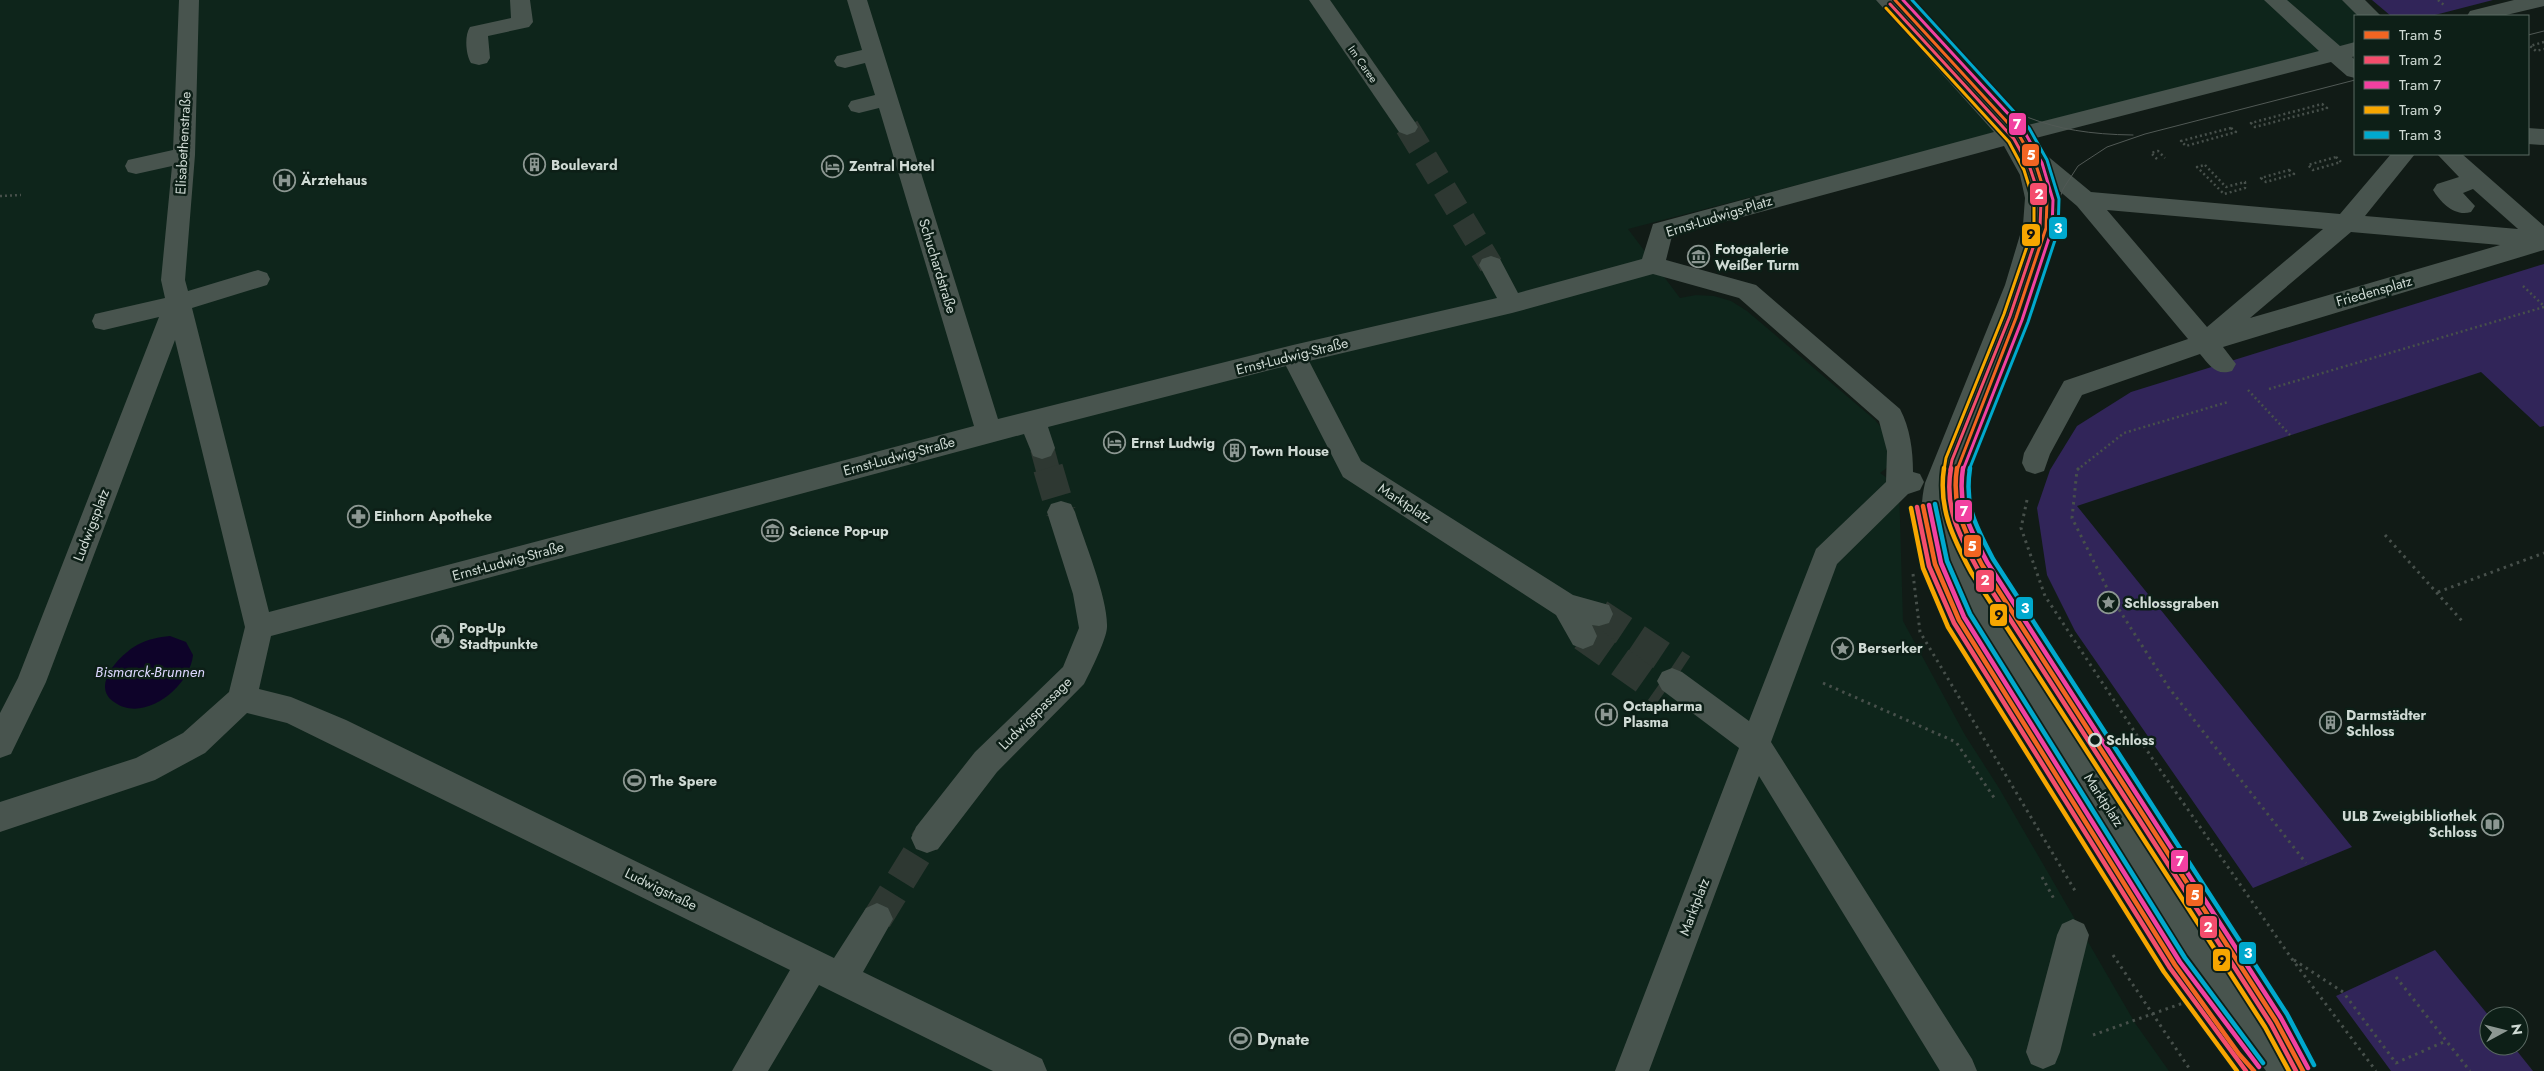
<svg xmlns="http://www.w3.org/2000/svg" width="2544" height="1071" viewBox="0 0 2544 1071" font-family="Jost,sans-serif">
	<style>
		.built { fill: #0e251b }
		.green { fill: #312559 }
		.water { fill: #0e0329 }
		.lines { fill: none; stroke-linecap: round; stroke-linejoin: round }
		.minor-tunnel-far1 { stroke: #2e3832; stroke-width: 24; stroke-dasharray: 24 12; stroke-linecap: butt }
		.minor-tunnel { stroke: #2e3832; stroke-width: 30; stroke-dasharray: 30 15; stroke-linecap: butt }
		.path-far1 { stroke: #47504b; stroke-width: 2.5; stroke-dasharray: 2 3; stroke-linecap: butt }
		.path { stroke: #47504b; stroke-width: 3; stroke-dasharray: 2.5 4.5; stroke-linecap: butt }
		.minor { fill: #48544e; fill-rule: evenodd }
		.tram { stroke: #515955; stroke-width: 1 }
		.tram-1-far1-casing { stroke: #0d1f17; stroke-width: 6 }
		.tram-1-casing { stroke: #0d1f17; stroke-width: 8 }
		.tram-2-far1-casing { stroke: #0d1f17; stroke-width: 6 }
		.tram-2-casing { stroke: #0d1f17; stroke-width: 8 }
		.tram-3-far1-casing { stroke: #0d1f17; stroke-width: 6 }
		.tram-3-casing { stroke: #0d1f17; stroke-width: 8 }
		.tram-4-far1-casing { stroke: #0d1f17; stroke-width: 6 }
		.tram-4-casing { stroke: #0d1f17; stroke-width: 8 }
		.tram-5-far1-casing { stroke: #0d1f17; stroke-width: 6 }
		.tram-5-casing { stroke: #0d1f17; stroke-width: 8 }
		.tram-1-far1 { stroke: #f26522; stroke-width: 3 }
		.tram-1 { stroke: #f26522; stroke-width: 4.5 }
		.tram-2-far1 { stroke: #f44d6c; stroke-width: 3 }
		.tram-2 { stroke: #f44d6c; stroke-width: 4.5 }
		.tram-3-far1 { stroke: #f240a1; stroke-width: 3 }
		.tram-3 { stroke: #f240a1; stroke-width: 4.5 }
		.tram-4-far1 { stroke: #f7a600; stroke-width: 3 }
		.tram-4 { stroke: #f7a600; stroke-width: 4.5 }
		.tram-5-far1 { stroke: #00a9ce; stroke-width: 3 }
		.tram-5 { stroke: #00a9ce; stroke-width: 4.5 }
		.stop-dot { fill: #0d1f17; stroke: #cfdad4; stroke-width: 2.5 }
		.labels { text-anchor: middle; stroke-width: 5; stroke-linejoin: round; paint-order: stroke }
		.far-street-label { font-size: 11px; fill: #cfdad4; stroke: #0d1f17 }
		.street-label { font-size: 14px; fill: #cfdad4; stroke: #0d1f17 }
		.poi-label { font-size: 14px; font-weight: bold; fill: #cfdad4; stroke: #0d1f17; text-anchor: start }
		.stop-label { font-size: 14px; font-weight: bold; fill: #cfdad4; stroke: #0d1f17; text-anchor: start }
		.water-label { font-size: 15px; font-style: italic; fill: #dbd6fd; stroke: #0d1f17 }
		.near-poi-label { font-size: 16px; font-weight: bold; fill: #cfdad4; stroke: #0d1f17; text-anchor: start }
		.line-badge { stroke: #0d1f17; stroke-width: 2 }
		.badge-label { font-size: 14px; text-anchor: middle; font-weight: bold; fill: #fff }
		.pale-badge-label { font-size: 14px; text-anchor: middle; font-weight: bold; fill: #111 }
	</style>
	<rect width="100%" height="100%" fill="#111b16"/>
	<polygon class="built" points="0,0 2363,0 2382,16 2355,16 2355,54 2036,137 1925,152 1628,229 1680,298 1696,295 1714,296 1731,301 1747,311 1875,420 1888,436 1892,464 1880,473 1899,486 1903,621 1965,735 1999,788 2135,1023 2169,1071 0,1071"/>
	<g class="green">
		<polygon points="2372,0 2493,0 2431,16 2391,16"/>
		<polygon points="2544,264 2544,426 2540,427 2481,372 2077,506 2352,847 2253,888 2075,631 2047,575 2037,508 2050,470 2077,426 2131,392"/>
		<polygon points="2435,950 2489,1016 2489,1046 2513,1046 2533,1071 2391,1071 2336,996"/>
	</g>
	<path class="water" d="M170,636L186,642L193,655C190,687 144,724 114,702C90,685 121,654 137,645C148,639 159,637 170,636Z"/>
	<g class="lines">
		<g class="minor-tunnel-far1">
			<polyline points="1407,127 1491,265"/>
			<polyline points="1042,448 1048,470"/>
		</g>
		<g class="minor-tunnel">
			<polyline points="1048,468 1061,512"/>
			<polyline points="1599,614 1682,669"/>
			<polyline points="1583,636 1664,693"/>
			<polyline points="877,919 927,838"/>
		</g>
		<g class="path-far1">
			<polyline points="2438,0 2444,5"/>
			<polyline points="2544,42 2530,46 2536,51 2544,49"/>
			<polygon points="2322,104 2327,108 2255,127 2251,123"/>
			<polygon points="2231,128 2236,132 2186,146 2181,141"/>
			<polygon points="2336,157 2341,162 2313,170 2308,165"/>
			<polyline points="2157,159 2151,153 2158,151 2165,158"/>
			<polygon points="2205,165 2226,187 2245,182 2245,188 2224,194 2197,167"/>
			<polygon points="2289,170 2294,174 2266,182 2261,178"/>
			<polyline points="0,196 21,195"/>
			<polyline points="2523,286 2544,306"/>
			<polyline points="2269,389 2544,307"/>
			<polyline points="2248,390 2290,435"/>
			<polyline points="2077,470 2124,433 2228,402"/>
		</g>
		<g class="path">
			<polyline points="2079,468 2077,470 2072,518 2113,600 2169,688 2306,863"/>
			<polyline points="2027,500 2021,528 2045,596 2152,758 2292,959 2376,1071"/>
			<polyline points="2385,535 2463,622"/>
			<polyline points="1913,574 1920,632 2077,894"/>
			<polyline points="2438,592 2544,553"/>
			<polyline points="1823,683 1956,742 1995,799"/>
			<polyline points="2042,877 2054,899"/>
			<polyline points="2113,955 2191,1071"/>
			<polyline points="2294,960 2343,992 2396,1063 2446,1041"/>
			<polyline points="2396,977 2470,1071"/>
			<polyline points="2093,1035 2186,1002"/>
		</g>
		<g class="minor">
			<path d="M179,0H199L195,155L185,280L188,291L258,270L267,273L270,279L267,285L192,308L269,612L974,426L879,108L859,113L851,111L848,106L851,101L875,95L865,63L845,68L837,66L834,61L837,56L862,50L847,0H867L998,419L1293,345L1497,298L1479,265L1482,259L1491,256L1500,259L1518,293L1642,259L1653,224L1994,132L1876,0H1898L2016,128L2319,51L2264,0H2287L2340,46L2355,42V56L2352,57L2355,60V78L2347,76L2331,62L2028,140L2091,192L2340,214L2391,154H2415L2365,216L2518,229L2473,189L2463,193L2475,206L2471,212C2455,217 2441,203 2433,190L2437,184L2459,177L2437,154H2462L2544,226V250L2223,347L2236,364L2232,371C2216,376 2210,366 2200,354L2082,395L2050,454L2044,471L2035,474L2026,471L2022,463L2024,453L2064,381L2188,339L2077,206L2043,177L2049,198L2047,225L2029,285L1951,483C1949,501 1947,518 1954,535C1981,594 2022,648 2057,702C2135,823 2215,943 2299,1059L2304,1071H2266C2183,954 2106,833 2030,711C1996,657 1949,593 1927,535C1920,517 1921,501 1925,483L2005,285L2023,225L2025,198L2020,175L2004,146L1672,236L1666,260L1756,285L1900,409C1910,428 1913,450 1913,472L1920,474L1924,482L1920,490L1908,494L1837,564L1771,742L1972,1059L1977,1071H1940L1759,776L1649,1071H1615L1739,748L1662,690L1657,681L1662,672L1672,668L1682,672L1749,721L1816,549L1886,482L1887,451L1879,421L1739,298L1653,274L1512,313L1309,361L1361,461L1573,595L1609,605L1613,614L1609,623L1599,626L1592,625L1597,636L1593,645L1583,649L1573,645L1556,615L1343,477L1286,366L1048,427L1055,448L1051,456L1042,459L1033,456L1024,434L271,636L259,689L291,697L346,720L834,958L866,908L877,903L888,908L893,919L863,972L1042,1059L1047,1071H993L819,985L768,1071H732L790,970L287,723L247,713L205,753L155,780L0,832V802L136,758L183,733L229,692L245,627L175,340L46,682L11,754L0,758V713L18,678L159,317L104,330L95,328L92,321L95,314L165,298L161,280L172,166L136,174L128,172L125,166L128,160L173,150ZM2107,210L2323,229L2207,327ZM2351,232L2500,245L2250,318Z"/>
			<path d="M510,0H530L533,22L529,27L488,36L490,58L487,63L479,65L471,63C466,55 464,36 470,27L511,18Z"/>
			<polygon points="1309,0 1330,0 1415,122 1418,127 1415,132 1407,135 1399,132"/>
			<polygon points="2342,0 2365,0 2381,16 2358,16"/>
			<polygon points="2514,0 2544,0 2544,6 2502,16 2467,16 2470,11"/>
			<polygon points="2528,128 2544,129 2544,145 2528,144"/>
			<path d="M1061,501L1071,504L1075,512C1084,541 1108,598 1107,627C1107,638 1090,673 1084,684L997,772L938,849L927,853L916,849L911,838L916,827L975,752L1063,667L1079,628L1073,594L1047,512L1051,504Z"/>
			<polygon points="2073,919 2084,924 2089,935 2060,1052 2055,1064 2043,1069 2031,1064 2026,1052 2057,935 2062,924"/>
		</g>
		<g class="tram">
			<polyline points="2528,35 2544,31"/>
			<path d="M1936,65C2007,113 2046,134 2133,135"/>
			<polyline points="2016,318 2063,189 2078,166 2107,147 2145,134 2355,80"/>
		</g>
		<defs>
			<polyline id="tram-1-far1" points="1895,0 2019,135 2036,165 2047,200 2046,228 2016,318 1957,470"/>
			<g id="tram-1">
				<path d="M1957,468C1951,506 1965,532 1982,565L2276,1021L2303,1071"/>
				<polyline points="1923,506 1935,564 1959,620 2175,965 2239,1054 2254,1071"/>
			</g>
			<polyline id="tram-2-far1" points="1890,4 2014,139 2030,168 2041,201 2040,227 2010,316 1952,460 1950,470"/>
			<g id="tram-2">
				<path d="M1951,468C1944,507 1959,535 1977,568L2271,1024L2296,1071"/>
				<polyline points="1917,507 1929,566 1954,623 2170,968 2246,1071"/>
			</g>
			<polyline id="tram-3-far1" points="1903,0 2024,131 2042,163 2053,200 2052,229 2022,320 1963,470"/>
			<g id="tram-3">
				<path d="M1963,468C1957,507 1970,529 1987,562L2281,1018L2308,1068"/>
				<polyline points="1929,505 1941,563 1964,617 2180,962 2259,1067"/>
			</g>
			<polyline id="tram-4-far1" points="1886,8 2009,142 2024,170 2034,202 2034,226 2004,314 1946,458 1944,470"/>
			<g id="tram-4">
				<path d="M1944,468C1938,508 1953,538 1971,572L2265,1027L2289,1071"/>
				<polyline points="1911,508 1923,568 1948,627 2164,972 2237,1071"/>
			</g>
			<polyline id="tram-5-far1" points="1912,0 2029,128 2047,160 2059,199 2058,231 2028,322 1969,470"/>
			<g id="tram-5">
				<path d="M1970,468C1964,507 1976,526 1993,559L2287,1014L2314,1065"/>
				<polyline points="1935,504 1947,561 1970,614 2185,958 2263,1063"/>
			</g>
		</defs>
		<use href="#tram-1-far1" class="tram-1-far1-casing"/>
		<use href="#tram-1" class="tram-1-casing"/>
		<use href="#tram-2-far1" class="tram-2-far1-casing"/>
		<use href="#tram-2" class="tram-2-casing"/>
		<use href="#tram-3-far1" class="tram-3-far1-casing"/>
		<use href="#tram-3" class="tram-3-casing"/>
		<use href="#tram-4-far1" class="tram-4-far1-casing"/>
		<use href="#tram-4" class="tram-4-casing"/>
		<use href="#tram-5-far1" class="tram-5-far1-casing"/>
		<use href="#tram-5" class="tram-5-casing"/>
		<use href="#tram-1-far1" class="tram-1-far1"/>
		<use href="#tram-1" class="tram-1"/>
		<use href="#tram-2-far1" class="tram-2-far1"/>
		<use href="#tram-2" class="tram-2"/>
		<use href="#tram-3-far1" class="tram-3-far1"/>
		<use href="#tram-3" class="tram-3"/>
		<use href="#tram-4-far1" class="tram-4-far1"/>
		<use href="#tram-4" class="tram-4"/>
		<use href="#tram-5-far1" class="tram-5-far1"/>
		<use href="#tram-5" class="tram-5"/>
	</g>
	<defs>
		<symbol id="building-ring" viewBox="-11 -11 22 22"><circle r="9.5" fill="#0d1f17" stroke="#8c9792" stroke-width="1.5"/><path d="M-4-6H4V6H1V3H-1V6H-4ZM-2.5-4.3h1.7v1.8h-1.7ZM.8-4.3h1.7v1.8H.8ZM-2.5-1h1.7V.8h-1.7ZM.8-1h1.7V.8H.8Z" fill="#8c9792"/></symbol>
		<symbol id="hotel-ring" viewBox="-11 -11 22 22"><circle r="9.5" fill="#0d1f17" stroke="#8c9792" stroke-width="1.5"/><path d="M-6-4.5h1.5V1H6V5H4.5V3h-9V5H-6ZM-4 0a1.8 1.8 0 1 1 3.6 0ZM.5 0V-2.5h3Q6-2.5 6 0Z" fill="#8c9792"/></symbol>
		<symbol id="hospital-ring" viewBox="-11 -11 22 22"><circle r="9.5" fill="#0d1f17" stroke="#8c9792" stroke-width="1.5"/><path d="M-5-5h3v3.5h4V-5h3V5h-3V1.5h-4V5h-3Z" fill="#8c9792"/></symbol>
		<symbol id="museum-ring" viewBox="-11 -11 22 22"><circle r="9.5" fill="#0d1f17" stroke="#8c9792" stroke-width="1.5"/><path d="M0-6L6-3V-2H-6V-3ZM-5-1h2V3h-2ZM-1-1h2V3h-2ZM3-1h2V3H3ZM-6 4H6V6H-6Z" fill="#8c9792"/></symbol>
		<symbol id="pharmacy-ring" viewBox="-11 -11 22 22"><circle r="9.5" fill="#0d1f17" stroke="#8c9792" stroke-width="1.5"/><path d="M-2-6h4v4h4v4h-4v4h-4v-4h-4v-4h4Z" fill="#8c9792"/></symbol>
		<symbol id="sight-ring" viewBox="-11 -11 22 22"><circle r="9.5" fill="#0d1f17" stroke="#8c9792" stroke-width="1.5"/><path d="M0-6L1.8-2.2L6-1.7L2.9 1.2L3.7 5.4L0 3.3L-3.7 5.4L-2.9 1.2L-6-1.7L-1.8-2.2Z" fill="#8c9792"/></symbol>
		<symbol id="civic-ring" viewBox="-11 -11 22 22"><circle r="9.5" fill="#0d1f17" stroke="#8c9792" stroke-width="1.5"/><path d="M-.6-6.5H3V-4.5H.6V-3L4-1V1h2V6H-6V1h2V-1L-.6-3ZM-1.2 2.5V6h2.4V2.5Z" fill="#8c9792"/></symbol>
		<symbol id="stadium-ring" viewBox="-11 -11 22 22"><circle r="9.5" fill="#0d1f17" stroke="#8c9792" stroke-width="1.5"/><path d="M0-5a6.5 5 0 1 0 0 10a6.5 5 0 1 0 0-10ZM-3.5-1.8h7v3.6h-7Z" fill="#8c9792"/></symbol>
		<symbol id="library-ring" viewBox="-11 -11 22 22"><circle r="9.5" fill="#0d1f17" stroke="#8c9792" stroke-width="1.5"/><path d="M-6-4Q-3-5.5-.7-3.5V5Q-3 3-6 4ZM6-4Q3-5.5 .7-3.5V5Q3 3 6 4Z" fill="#8c9792"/></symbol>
	</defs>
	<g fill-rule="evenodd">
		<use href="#building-ring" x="522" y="152" width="25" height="25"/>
		<use href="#hotel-ring" x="820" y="154" width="25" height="25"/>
		<use href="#hospital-ring" x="272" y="168" width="25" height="25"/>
		<use href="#museum-ring" x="1686" y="244" width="25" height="25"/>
		<use href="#hotel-ring" x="1102" y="430" width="25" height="25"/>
		<use href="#building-ring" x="1222" y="438" width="25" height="25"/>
		<use href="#pharmacy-ring" x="346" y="504" width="25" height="25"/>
		<use href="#museum-ring" x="760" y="518" width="25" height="25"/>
		<use href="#sight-ring" x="2096" y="590" width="25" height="25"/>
		<use href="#civic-ring" x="430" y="624" width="25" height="25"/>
		<use href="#sight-ring" x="1830" y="636" width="25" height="25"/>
		<use href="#hospital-ring" x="1594" y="702" width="25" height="25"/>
		<use href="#building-ring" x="2318" y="710" width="25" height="25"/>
		<use href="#stadium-ring" x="622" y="768" width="25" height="25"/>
		<use href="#library-ring" x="2480" y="812" width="25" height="25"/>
		<use href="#stadium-ring" x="1228" y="1026" width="25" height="25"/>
	</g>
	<circle class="stop-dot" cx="2095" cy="740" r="6"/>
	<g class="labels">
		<g class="far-street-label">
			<text transform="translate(1363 64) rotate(55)" y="4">Im Caree</text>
		</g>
		<g class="street-label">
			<text transform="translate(183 143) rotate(-87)" y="5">Elisabethenstraße</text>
			<text transform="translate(1719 216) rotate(-17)" y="5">Ernst-Ludwigs-Platz</text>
			<text transform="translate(938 266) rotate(73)" y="5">Schuchardstraße</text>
			<text transform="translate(2374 291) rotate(-16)" y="5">Friedensplatz</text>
			<text transform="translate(1292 356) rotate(-14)" y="5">Ernst-Ludwig-Straße</text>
			<text transform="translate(899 456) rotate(-15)" y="5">Ernst-Ludwig-Straße</text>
			<text transform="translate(1405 503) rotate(33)" y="5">Marktplatz</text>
			<text transform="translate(91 525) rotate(-69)" y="5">Ludwigsplatz</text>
			<text transform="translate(508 561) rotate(-15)" y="5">Ernst-Ludwig-Straße</text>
			<text transform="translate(1035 713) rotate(-45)" y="5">Ludwigspassage</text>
			<text transform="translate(2104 800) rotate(57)" y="5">Marktplatz</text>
			<text transform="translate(661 889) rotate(26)" y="5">Ludwigstraße</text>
			<text transform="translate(1694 907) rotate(-69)" y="5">Marktplatz</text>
		</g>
		<g class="poi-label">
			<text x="551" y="170">Boulevard</text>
			<text x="849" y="171">Zentral Hotel</text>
			<text x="301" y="185">Ärztehaus</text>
			<text x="1715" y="254">Fotogalerie<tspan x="1715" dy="16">Weißer Turm</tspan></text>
			<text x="1131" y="448">Ernst Ludwig</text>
			<text x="1250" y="456">Town House</text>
			<text x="374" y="521">Einhorn Apotheke</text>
			<text x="789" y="536">Science Pop-up</text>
			<text x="2124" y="608">Schlossgraben</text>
			<text x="459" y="633">Pop-Up<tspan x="459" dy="16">Stadtpunkte</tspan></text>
			<text x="1858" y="653">Berserker</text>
			<text x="1623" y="711">Octapharma<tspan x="1623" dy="16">Plasma</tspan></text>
			<text x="2346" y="720">Darmstädter<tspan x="2346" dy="16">Schloss</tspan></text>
			<text x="650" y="786">The Spere</text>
			<text x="2477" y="821" text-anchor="end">ULB Zweigbibliothek<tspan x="2477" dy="16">Schloss</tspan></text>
		</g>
		<g class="stop-label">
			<text x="2106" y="745">Schloss</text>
		</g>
		<g class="water-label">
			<text x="150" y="677">Bismarck-Brunnen</text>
		</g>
		<g class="near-poi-label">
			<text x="1257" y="1045">Dynate</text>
		</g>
	</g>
	<g class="line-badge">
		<rect x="2008" y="112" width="19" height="24" rx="5" fill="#f240a1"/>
		<rect x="2021" y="143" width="19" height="24" rx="5" fill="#f26522"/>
		<rect x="2029" y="182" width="19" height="24" rx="5" fill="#f44d6c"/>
		<rect x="2048" y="216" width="20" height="24" rx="5" fill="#00a9ce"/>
		<rect x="2021" y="223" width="20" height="24" rx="5" fill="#f7a600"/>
		<rect x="1954" y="499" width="19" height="24" rx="5" fill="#f240a1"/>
		<rect x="1963" y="534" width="19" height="24" rx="5" fill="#f26522"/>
		<rect x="1975" y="569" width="20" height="24" rx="5" fill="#f44d6c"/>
		<rect x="2015" y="596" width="19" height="24" rx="5" fill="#00a9ce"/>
		<rect x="1989" y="603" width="19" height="24" rx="5" fill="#f7a600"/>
		<rect x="2170" y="849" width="19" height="24" rx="5" fill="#f240a1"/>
		<rect x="2185" y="883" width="19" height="24" rx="5" fill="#f26522"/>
		<rect x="2199" y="915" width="19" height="24" rx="5" fill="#f44d6c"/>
		<rect x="2238" y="941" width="19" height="24" rx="5" fill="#00a9ce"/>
		<rect x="2212" y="948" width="19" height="24" rx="5" fill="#f7a600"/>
	</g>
	<g class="badge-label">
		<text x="2017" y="129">7</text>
		<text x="2031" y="160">5</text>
		<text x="2039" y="199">2</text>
		<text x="2058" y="233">3</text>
		<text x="1964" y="516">7</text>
		<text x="1972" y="551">5</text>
		<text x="1985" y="585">2</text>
		<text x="2025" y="613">3</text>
		<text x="2180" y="866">7</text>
		<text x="2195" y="900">5</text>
		<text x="2208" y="932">2</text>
		<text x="2248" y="958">3</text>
	</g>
	<g class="pale-badge-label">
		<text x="2031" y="239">9</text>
		<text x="1999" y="620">9</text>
		<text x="2222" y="965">9</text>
	</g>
	<rect x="2354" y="15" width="175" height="140" fill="#0d1f17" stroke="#5b6a63"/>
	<rect x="2364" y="31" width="25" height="8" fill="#f26522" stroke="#5b6a63"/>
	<text x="2399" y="40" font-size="15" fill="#cfdad4">Tram 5</text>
	<rect x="2364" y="56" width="25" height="8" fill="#f44d6c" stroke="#5b6a63"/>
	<text x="2399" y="65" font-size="15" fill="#cfdad4">Tram 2</text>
	<rect x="2364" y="81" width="25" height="8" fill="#f240a1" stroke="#5b6a63"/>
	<text x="2399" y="90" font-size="15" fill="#cfdad4">Tram 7</text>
	<rect x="2364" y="106" width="25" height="8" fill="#f7a600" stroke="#5b6a63"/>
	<text x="2399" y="115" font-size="15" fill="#cfdad4">Tram 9</text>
	<rect x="2364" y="131" width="25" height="8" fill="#00a9ce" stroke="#5b6a63"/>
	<text x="2399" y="140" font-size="15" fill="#cfdad4">Tram 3</text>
	<g transform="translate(2504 1031) rotate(83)"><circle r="24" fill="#0d1f17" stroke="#5b6a63"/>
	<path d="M0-4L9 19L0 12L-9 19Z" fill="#8c9792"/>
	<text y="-8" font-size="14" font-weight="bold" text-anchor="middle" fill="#cfdad4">N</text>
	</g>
</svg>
